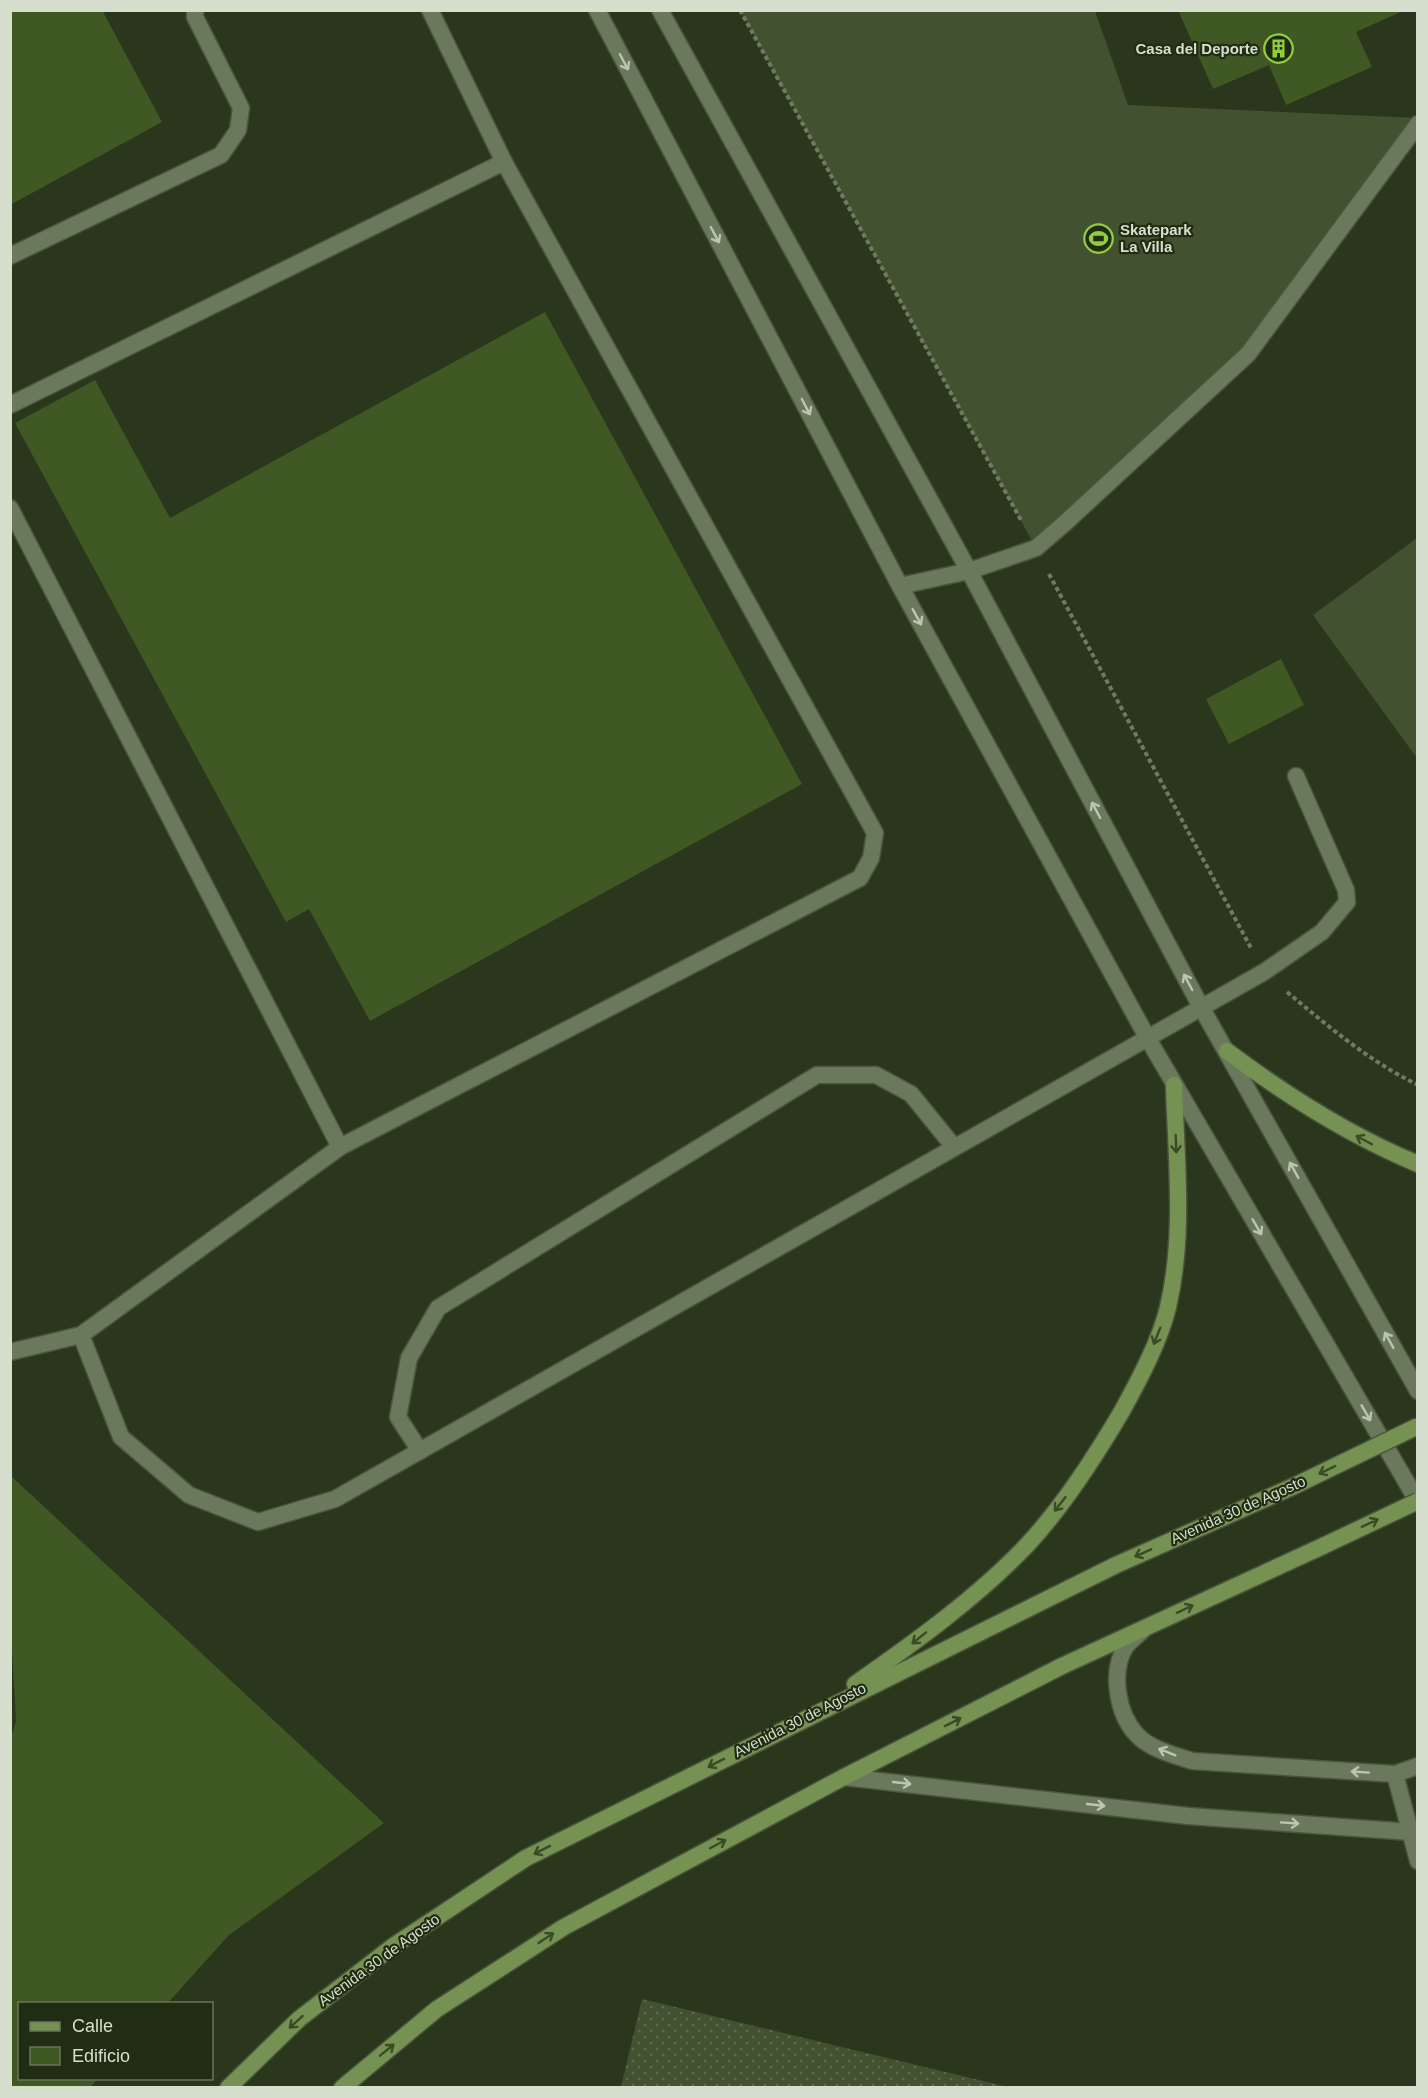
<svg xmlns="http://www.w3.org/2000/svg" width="1428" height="2098" viewBox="0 0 1428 2098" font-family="Helvetica,sans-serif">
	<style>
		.grass { fill: url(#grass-dots) }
		.pitch { fill: #425231 }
		.building { fill: #405823 }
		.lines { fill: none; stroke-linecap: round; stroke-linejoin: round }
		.service-casing { stroke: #4a543d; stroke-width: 19 }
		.minor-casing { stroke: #4a543d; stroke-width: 19 }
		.tertiary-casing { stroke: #4a543d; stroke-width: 19 }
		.primary-casing { stroke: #4a543d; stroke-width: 19 }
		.path { stroke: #6f7a63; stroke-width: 4; stroke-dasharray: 4.5 3; stroke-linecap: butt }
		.service { stroke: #6a795b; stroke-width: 16 }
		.minor { stroke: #6a795b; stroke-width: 16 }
		.tertiary { stroke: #6a795b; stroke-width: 16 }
		.primary { stroke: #759253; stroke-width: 16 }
		.primary-bridge-casing { stroke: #4a543d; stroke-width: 19; stroke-linecap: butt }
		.primary-bridge { stroke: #759253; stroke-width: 16 }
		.oneway { stroke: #bbc5b1 }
		.oneway2 { stroke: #3a4b26 }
		.labels { text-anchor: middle; stroke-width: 4.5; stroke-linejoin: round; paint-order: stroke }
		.poi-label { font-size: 15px; font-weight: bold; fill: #d6dece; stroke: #212d12; text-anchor: end }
		.street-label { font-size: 15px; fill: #d6dece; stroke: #212d12 }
	</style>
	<defs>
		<pattern id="grass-dots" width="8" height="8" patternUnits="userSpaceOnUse" patternTransform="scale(1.5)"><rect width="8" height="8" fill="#425231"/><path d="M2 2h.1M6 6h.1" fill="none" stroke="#5d6a4e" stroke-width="1.8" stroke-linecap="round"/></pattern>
	</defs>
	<rect width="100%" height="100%" fill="#2a371c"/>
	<polygon class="grass" points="642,1999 1008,2087 621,2087"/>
	<g class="pitch">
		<polygon points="744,10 1095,11 1128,105 1417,118 1248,354 1036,548 742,14"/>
		<polygon points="1417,538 1417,758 1313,615"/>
	</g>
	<g class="building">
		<polygon points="10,10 102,10 162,122 10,205"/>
		<polygon points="1178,10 1405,10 1356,32 1372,67 1286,105 1269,65 1213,89"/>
		<polygon points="545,312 802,784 370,1021 309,909 286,922 15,423 95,380 170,518"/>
		<polygon points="1281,659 1304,705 1229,744 1206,699"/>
		<polygon points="10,1475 384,1823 229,1935 167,2004 20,2004 20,2078 98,2078 90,2088 10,2088 10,1741 16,1721 10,1615"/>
	</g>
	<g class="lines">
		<defs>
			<g id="service">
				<polyline points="10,256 221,155 238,130 241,108 195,17 195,10"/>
				<polyline points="10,405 504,162"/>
				<polyline points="10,508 340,1147"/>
				<polyline points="900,586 969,571 1036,548 1066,522 1248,354 1418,124"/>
				<polyline points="81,1335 121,1437 189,1495 258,1522 335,1499 1264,972 1322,932 1347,902 1346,890 1296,776"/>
				<polyline points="10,1352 81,1335 340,1147 860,878 871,858 875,833 504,162 430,10"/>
				<polyline points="420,1451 398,1417 409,1358 438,1308 817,1075 876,1075 911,1094 954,1147"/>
			</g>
			<polyline id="minor" points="1395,1774 1418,1861"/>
			<g id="tertiary">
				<polyline points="597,10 900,586 1147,1037 1418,1502"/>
				<polyline points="660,10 969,571 1201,1007 1418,1391"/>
				<path d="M1143,1630C1138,1635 1131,1640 1126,1646C1110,1671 1117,1714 1137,1735C1150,1749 1174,1755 1192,1761L1395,1774L1418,1766"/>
				<polyline points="844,1777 1188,1816 1411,1832 1418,1831"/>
			</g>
			<g id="primary">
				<path d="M1227,1051C1287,1096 1348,1135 1418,1164"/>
				<path d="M855,1684C914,1643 979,1596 1028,1544C1065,1504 1095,1457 1122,1411C1139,1380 1160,1341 1168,1307C1185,1235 1176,1159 1174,1085"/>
				<polyline points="228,2088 299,2019 392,1947 526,1858 1116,1565 1292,1487"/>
				<polyline points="342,2088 437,2009 564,1927 844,1777 1062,1666 1323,1546"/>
			</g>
		</defs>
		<use href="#service" class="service-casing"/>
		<use href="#minor" class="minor-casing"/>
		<use href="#tertiary" class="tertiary-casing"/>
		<use href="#primary" class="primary-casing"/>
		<g class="path">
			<polyline points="740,10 1022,522"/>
			<polyline points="1049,574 1251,948"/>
			<path d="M1287,992C1329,1027 1369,1061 1418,1085"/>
		</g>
		<use href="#service" class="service"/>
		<use href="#minor" class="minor"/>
		<use href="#tertiary" class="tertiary"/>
		<use href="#primary" class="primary"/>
		<defs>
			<g id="primary-bridge">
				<polyline points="1292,1487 1418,1426"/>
				<polyline points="1323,1546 1418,1501"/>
			</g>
		</defs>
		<use href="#primary-bridge" class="primary-bridge-casing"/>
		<use href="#primary-bridge" class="primary-bridge"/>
	</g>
	<defs><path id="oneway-shaft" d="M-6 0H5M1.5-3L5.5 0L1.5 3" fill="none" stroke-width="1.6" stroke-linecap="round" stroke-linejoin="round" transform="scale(1.5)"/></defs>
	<g class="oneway">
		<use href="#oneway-shaft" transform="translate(624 62) rotate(62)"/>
		<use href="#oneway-shaft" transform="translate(715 235) rotate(62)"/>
		<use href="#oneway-shaft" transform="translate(806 407) rotate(62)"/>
		<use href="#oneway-shaft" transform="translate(917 617) rotate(61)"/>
		<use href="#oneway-shaft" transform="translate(1096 810) rotate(-118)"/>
		<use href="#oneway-shaft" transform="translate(1188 982) rotate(-118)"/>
		<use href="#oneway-shaft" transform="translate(1294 1170) rotate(-119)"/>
		<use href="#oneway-shaft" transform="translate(1257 1227) rotate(60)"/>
		<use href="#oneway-shaft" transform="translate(1389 1340) rotate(-119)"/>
		<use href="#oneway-shaft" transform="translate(1366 1413) rotate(60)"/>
		<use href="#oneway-shaft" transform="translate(1167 1752) rotate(-158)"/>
		<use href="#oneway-shaft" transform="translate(1360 1772) rotate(-176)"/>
		<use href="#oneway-shaft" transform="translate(902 1783) rotate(6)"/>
		<use href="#oneway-shaft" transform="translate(1096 1805) rotate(6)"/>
		<use href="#oneway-shaft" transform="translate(1290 1823) rotate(4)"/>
	</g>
	<g class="oneway2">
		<use href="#oneway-shaft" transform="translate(1364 1140) rotate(-152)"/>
		<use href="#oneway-shaft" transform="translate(1176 1144) rotate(88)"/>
		<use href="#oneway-shaft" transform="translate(1157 1336) rotate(112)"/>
		<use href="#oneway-shaft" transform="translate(1327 1470) rotate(154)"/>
		<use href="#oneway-shaft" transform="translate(1060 1504) rotate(128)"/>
		<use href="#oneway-shaft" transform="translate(1370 1523) rotate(-25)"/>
		<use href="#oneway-shaft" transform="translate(1143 1553) rotate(156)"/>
		<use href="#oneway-shaft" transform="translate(1185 1609) rotate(-25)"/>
		<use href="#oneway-shaft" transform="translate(919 1638) rotate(141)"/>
		<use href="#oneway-shaft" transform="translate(953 1722) rotate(-27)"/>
		<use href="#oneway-shaft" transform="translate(716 1763) rotate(153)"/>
		<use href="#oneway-shaft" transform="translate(718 1844) rotate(-28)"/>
		<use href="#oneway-shaft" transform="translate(542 1850) rotate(153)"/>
		<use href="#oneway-shaft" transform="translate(546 1938) rotate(-33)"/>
		<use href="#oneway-shaft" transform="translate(296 2022) rotate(138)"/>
		<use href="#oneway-shaft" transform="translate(387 2050) rotate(-39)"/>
	</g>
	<defs>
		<symbol id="building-ring" viewBox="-11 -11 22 22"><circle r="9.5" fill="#212d12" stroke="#92cd3e" stroke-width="1.5"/><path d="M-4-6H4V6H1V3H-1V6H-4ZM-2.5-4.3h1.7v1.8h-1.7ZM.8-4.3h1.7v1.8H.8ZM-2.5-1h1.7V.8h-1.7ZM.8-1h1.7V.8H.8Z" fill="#92cd3e"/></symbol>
		<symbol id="stadium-ring" viewBox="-11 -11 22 22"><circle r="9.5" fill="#212d12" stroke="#92cd3e" stroke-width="1.5"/><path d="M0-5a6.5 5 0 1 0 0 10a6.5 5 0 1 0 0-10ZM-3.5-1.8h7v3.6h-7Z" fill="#92cd3e"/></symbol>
	</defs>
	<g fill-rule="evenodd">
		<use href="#building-ring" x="1262" y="32" width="33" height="33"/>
		<use href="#stadium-ring" x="1082" y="222" width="33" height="33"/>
	</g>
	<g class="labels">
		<g class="poi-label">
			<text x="1258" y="54">Casa del Deporte</text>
			<text x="1120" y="235" text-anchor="start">Skatepark<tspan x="1120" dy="17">La Villa</tspan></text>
		</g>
		<g class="street-label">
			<text transform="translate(1238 1510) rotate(-24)" y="5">Avenida 30 de Agosto</text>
			<text transform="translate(800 1720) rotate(-27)" y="5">Avenida 30 de Agosto</text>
			<text transform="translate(379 1960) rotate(-36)" y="5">Avenida 30 de Agosto</text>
		</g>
	</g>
	<rect width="1428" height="2098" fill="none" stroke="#d6dece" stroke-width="24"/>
	<rect x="18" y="2002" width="195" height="78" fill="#212d12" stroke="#69745d" stroke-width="1.5"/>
	<rect x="30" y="2022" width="30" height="9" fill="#759253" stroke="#69745d" stroke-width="1.5"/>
	<text x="72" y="2032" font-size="18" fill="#d6dece">Calle</text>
	<rect x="30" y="2047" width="30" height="18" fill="#405823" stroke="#69745d" stroke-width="1.5"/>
	<text x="72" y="2062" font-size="18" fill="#d6dece">Edificio</text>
</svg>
